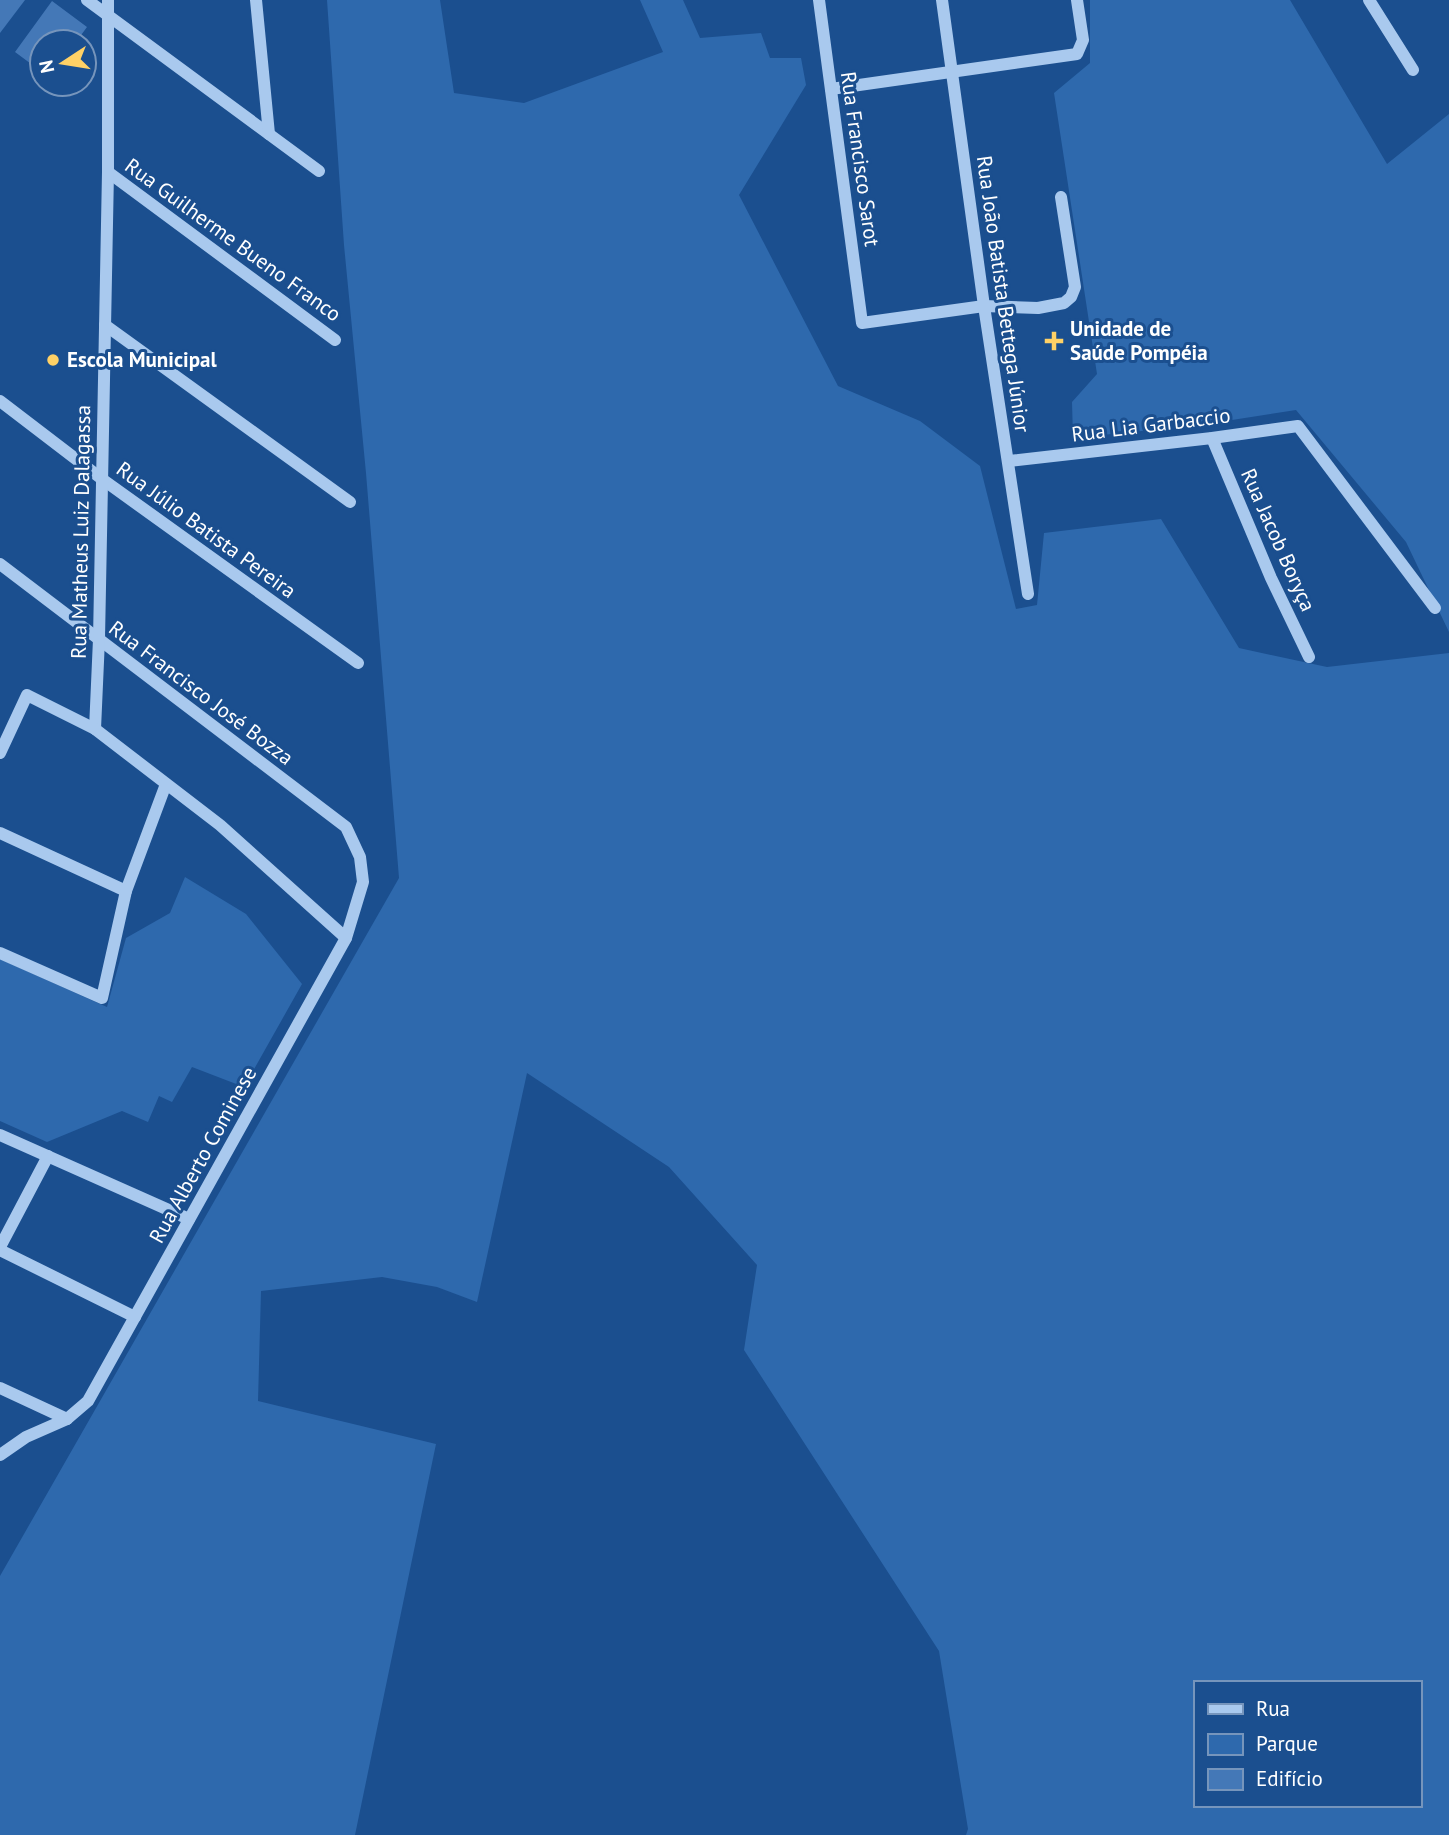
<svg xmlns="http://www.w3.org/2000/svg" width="1449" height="1835" viewBox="0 0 1449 1835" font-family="'PT Sans',sans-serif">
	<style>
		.green { fill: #2e69ad; fill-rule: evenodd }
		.building { fill: #4478b7 }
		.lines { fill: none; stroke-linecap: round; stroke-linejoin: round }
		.minor { stroke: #a9c9ee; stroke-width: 12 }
		.poi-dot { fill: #ffd166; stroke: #1b4f8f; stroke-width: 2.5 }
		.labels { text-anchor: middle; stroke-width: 6; stroke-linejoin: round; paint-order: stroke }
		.street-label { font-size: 21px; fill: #fff; stroke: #1b4f8f }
		.poi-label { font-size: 21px; font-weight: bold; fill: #fff; stroke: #1b4f8f; text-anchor: start }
	</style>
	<rect width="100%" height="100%" fill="#1b4f8f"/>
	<g class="green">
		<path d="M327,0H440L454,93L524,103L663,52L640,0H683L700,38L761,33L770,58H801L806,85L739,195L838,386L920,421L980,466L1016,609L1037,605L1044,533L1161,519L1239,648L1327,667L1449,653V1835H966L968,1829L939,1651L744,1350L757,1265L669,1167L527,1073L477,1302L437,1287L382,1277L261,1291L258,1401L436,1444L355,1835H0V1576L399,878L366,473L344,245ZM1195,1683H1419V1805H1195Z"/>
		<polygon points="1090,0 1290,0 1387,164 1449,114 1449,632 1406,542 1296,410 1200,425 1073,438 1072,402 1097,374 1054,93 1090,63"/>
		<polygon points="185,877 246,914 302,984 244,1087 192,1067 172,1102 159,1096 148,1122 122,1111 47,1142 0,1121 0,959 107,1007 126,938 170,913"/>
	</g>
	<g class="building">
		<polygon points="0,0 25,0 0,33"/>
		<polygon points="52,1 87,27 76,42 42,42 42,72 15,52"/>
	</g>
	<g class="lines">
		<g class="minor">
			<polyline points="87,0 319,171"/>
			<polyline points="256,0 269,134"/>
			<polyline points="819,0 862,323 984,306 1038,308 1064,303 1071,297 1075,287 1061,197"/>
			<polyline points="942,0 984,306 1028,594"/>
			<polyline points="1369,0 1413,70"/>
			<polyline points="831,89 1077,54 1083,40 1077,0"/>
			<polyline points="108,172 335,340"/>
			<polyline points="105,325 350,502"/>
			<polyline points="0,401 102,479 358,663"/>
			<polyline points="1212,438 1271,578 1309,657"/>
			<polyline points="1009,461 1212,438 1298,426 1435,608"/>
			<polyline points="0,564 346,827 360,857 363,882 346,938 88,1401 67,1419 26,1437 0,1455"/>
			<polyline points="95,729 99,639 108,172 108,0"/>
			<polyline points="0,753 27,695 95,729 220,825 346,938"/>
			<polyline points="0,833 126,891"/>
			<polyline points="0,953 102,998 126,891 166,784"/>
			<polyline points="0,1135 189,1219"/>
			<polyline points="0,1247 48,1156"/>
			<polyline points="0,1250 135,1317"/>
			<polyline points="0,1388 67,1419"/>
		</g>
	</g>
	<g class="poi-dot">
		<path d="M1050.5 330.5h7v7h7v7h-7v7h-7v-7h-7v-7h7z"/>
		<circle cx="53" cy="360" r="7"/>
	</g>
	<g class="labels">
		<g class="street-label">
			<text transform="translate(860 159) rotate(82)" y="7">Rua Francisco Sarot</text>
			<text transform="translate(233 240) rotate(36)" y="7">Rua Guilherme Bueno Franco</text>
			<text transform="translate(1003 294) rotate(82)" y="7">Rua João Batista Bettega Júnior</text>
			<text transform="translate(1151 425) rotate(-7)" y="7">Rua Lia Garbaccio</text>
			<text transform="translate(206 530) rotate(36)" y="7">Rua Júlio Batista Pereira</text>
			<text transform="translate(81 532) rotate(-89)" y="7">Rua Matheus Luiz Dalagassa</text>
			<text transform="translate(1278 540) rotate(66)" y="7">Rua Jacob Boryça</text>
			<text transform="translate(201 693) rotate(37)" y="7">Rua Francisco José Bozza</text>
			<text transform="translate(203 1155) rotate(-61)" y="7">Rua Alberto Cominese</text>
		</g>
		<g class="poi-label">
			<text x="1070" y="336">Unidade de<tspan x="1070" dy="24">Saúde Pompéia</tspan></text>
			<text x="67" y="367">Escola Municipal</text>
		</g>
	</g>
	<rect x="1194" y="1681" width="228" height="126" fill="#1b4f8f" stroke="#7695bc" stroke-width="2"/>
	<rect x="1208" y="1704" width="35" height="10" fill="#a9c9ee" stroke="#7695bc" stroke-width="2"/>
	<text x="1256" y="1716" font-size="21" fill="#ffffff">Rua</text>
	<rect x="1208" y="1734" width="35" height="21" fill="#2e69ad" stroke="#7695bc" stroke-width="2"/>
	<text x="1256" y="1751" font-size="21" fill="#ffffff">Parque</text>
	<rect x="1208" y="1769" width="35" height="21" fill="#4478b7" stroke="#7695bc" stroke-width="2"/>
	<text x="1256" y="1786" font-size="21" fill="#ffffff">Edifício</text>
	<g transform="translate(63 63) rotate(258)"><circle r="33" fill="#1b4f8f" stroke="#7695bc" stroke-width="2"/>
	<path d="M0-5L12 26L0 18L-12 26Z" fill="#ffd166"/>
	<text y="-10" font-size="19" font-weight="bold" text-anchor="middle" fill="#ffffff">N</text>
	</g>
</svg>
